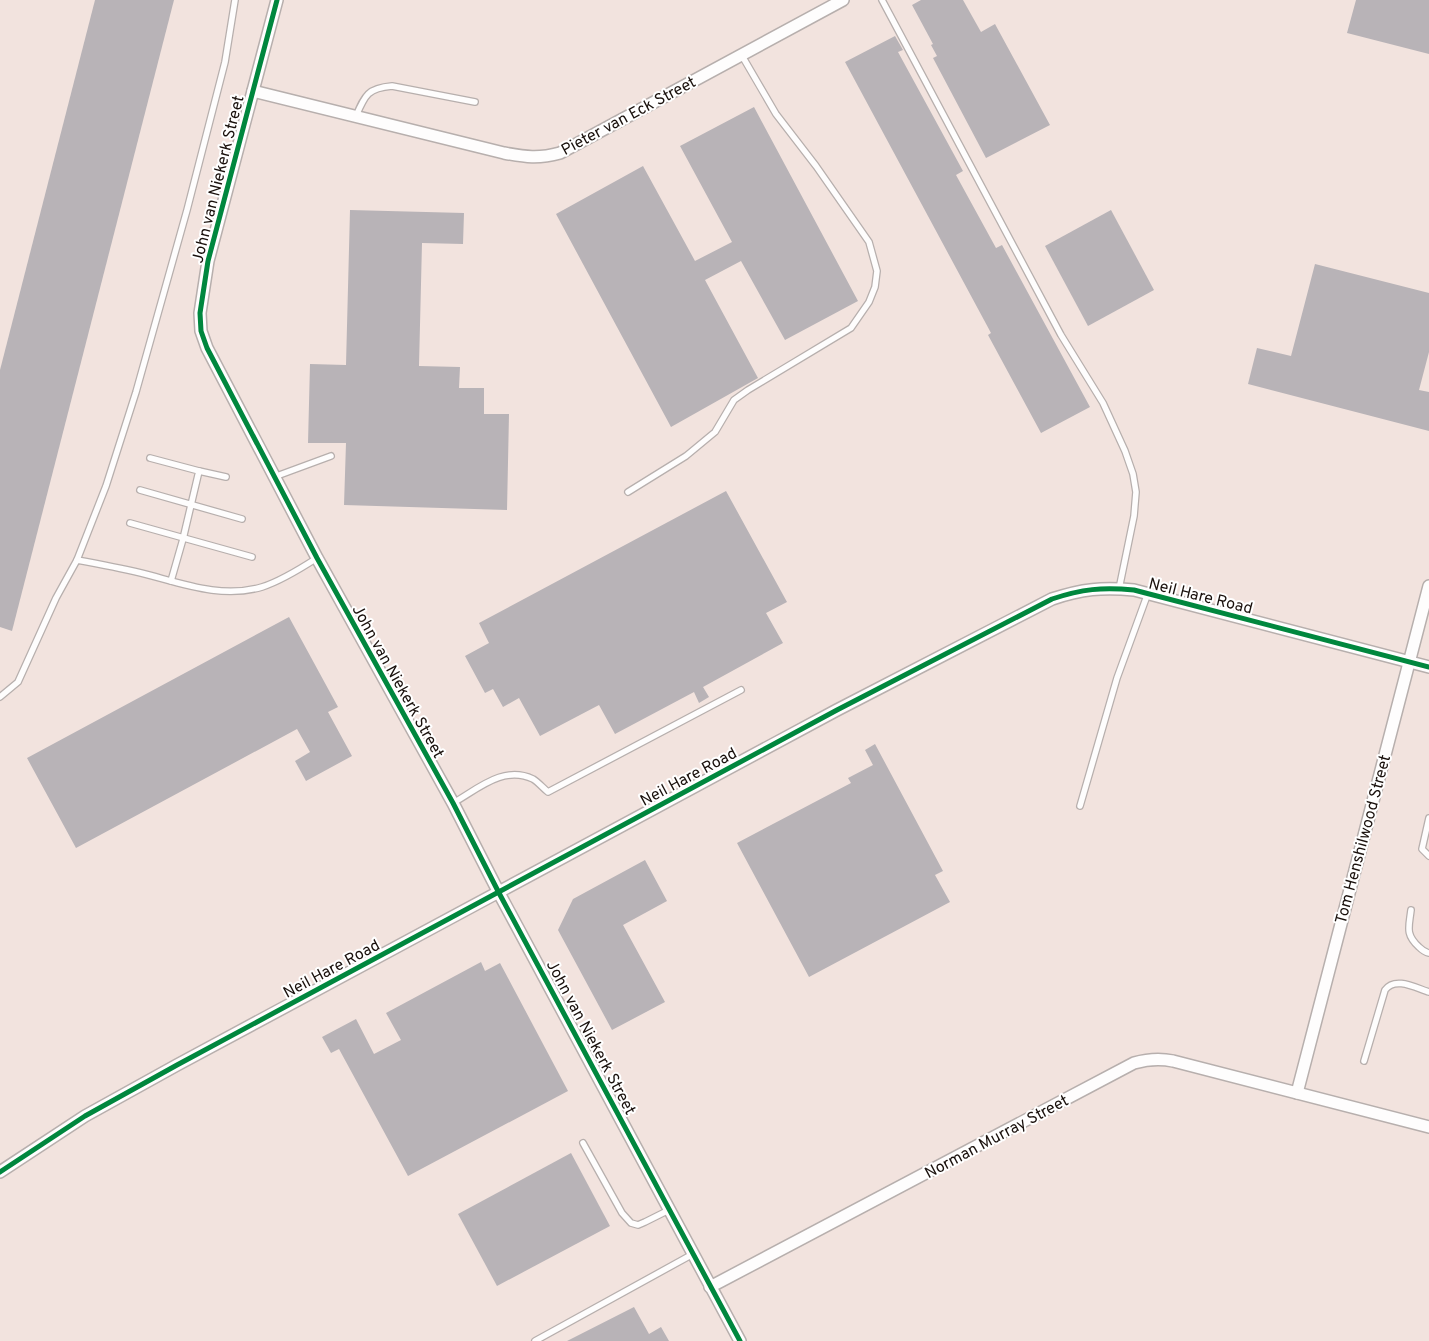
<svg xmlns="http://www.w3.org/2000/svg" width="1429" height="1341" viewBox="0 0 1429 1341" font-family="Overpass,sans-serif">
	<style>
		.built { fill: #f2e3de }
		.building { fill: #b8b3b7 }
		.lines { fill: none; stroke-linecap: round; stroke-linejoin: round }
		.lane-casing { stroke: #b7afad; stroke-width: 8 }
		.street-casing { stroke: #b7afad; stroke-width: 14 }
		.lane { stroke: #fefdfd; stroke-width: 5.5 }
		.street { stroke: #fefdfd; stroke-width: 11 }
		.cycleway-casing { stroke: #fff; stroke-width: 8 }
		.cycleway { stroke: #00873e; stroke-width: 5 }
		.labels { text-anchor: middle; stroke-width: 4; stroke-linejoin: round; paint-order: stroke }
		.street-label { font-size: 16px; fill: #19100c; stroke: #fff }
	</style>
	<rect width="100%" height="100%" fill="#faf3f2"/>
	<rect class="built" x="0" y="0" width="1429" height="1341"/>
	<g class="building">
		<polygon points="95,0 174,0 12,631 0,627 0,370"/>
		<polygon points="921,0 963,0 981,32 995,24 1050,125 986,158 933,58 937,56 931,45 933,44 912,5"/>
		<polygon points="1356,0 1429,0 1429,54 1347,33"/>
		<polygon points="895,36 903,50 898,52 963,171 956,175 996,248 1002,245 1090,407 1041,433 988,335 991,333 845,62"/>
		<polygon points="754,107 858,301 785,340 741,261 705,280 758,378 671,427 556,214 643,166 695,261 732,242 680,146"/>
		<polygon points="350,210 464,213 463,244 422,243 419,366 460,367 459,388 484,388 484,414 509,414 507,510 344,505 346,443 308,443 310,364 346,365"/>
		<polygon points="1111,210 1154,290 1088,326 1045,246"/>
		<polygon points="1315,264 1429,293 1429,352 1419,390 1429,392 1429,431 1248,384 1257,348 1291,356"/>
		<polygon points="726,491 787,602 766,613 783,643 703,687 709,697 699,703 694,692 615,734 599,705 540,736 519,698 503,707 493,689 485,693 465,656 489,643 479,623"/>
		<polygon points="289,617 338,707 328,712 352,756 306,781 295,761 310,752 297,729 76,848 27,758"/>
		<polygon points="875,744 943,871 935,875 950,902 809,977 737,843 851,783 848,778 873,765 865,750"/>
		<polygon points="645,860 667,901 623,925 665,1002 612,1030 558,930 573,899"/>
		<polygon points="481,962 485,971 500,963 568,1091 408,1176 339,1049 331,1053 322,1037 356,1019 374,1054 401,1040 386,1013"/>
		<polygon points="571,1153 610,1226 497,1286 458,1214"/>
		<polygon points="634,1307 649,1334 661,1327 669,1341 567,1341"/>
	</g>
	<g class="lines">
		<defs>
			<g id="lane">
				<polyline points="882,0 1061,335 1103,403 1125,451 1133,474 1136,492 1134,516 1119,589"/>
				<path d="M356,116C365,95 368,88 392,86L475,102"/>
				<polyline points="150,458 199,471 183,539 171,581"/>
				<polyline points="199,471 226,477"/>
				<polyline points="274,477 331,456"/>
				<polyline points="140,490 242,519"/>
				<polyline points="628,492 686,456 715,432 734,400 748,390 851,328 869,302 875,287 877,271 869,242 816,166 776,114 741,54"/>
				<polyline points="130,523 252,557"/>
				<polyline points="77,560 106,486 136,392 187,210 225,62 235,0"/>
				<path d="M0,697L18,682L56,598L77,560C99,564 120,568 141,573C181,583 221,599 262,587C281,581 300,569 317,558"/>
				<path d="M453,803C478,789 503,765 533,779C538,782 543,788 548,792L741,690"/>
				<polyline points="1080,806 1117,678 1148,593"/>
				<polyline points="1429,818 1422,849 1429,856"/>
				<path d="M1411,910C1409,927 1405,934 1419,947C1422,950 1424,952 1429,953"/>
				<path d="M1364,1061L1385,990C1395,976 1416,988 1429,992"/>
				<polyline points="583,1143 622,1213 631,1223 638,1225 645,1222 669,1210"/>
				<polyline points="535,1341 693,1254"/>
			</g>
			<g id="street">
				<polyline points="277,0 208,261 200,313 201,331 207,348 317,558 453,803 499,893 740,1341"/>
				<path d="M253,91L504,153C526,157 538,159 560,153L843,0"/>
				<polyline points="1297,1093 1429,586"/>
				<path d="M0,1172L85,1116L177,1065L837,710L1052,599C1082,589 1102,587 1134,590L1429,667"/>
				<path d="M710,1287L1134,1063C1148,1059 1159,1058 1173,1061L1429,1127"/>
			</g>
		</defs>
		<use href="#lane" class="lane-casing"/>
		<use href="#street" class="street-casing"/>
		<use href="#lane" class="lane"/>
		<use href="#street" class="street"/>
		<defs>
			<g id="cycleway">
				<polyline points="277,0 208,261 200,313 201,331 207,348 317,558 453,803 499,893 740,1341"/>
				<path d="M0,1172L85,1116L177,1065L837,710L1052,599C1082,589 1102,587 1134,590L1429,667"/>
			</g>
		</defs>
		<use href="#cycleway" class="cycleway-casing"/>
		<use href="#cycleway" class="cycleway"/>
	</g>
	<g class="labels">
		<g class="street-label">
			<text transform="translate(628 115) rotate(-28)" y="6">Pieter van Eck Street</text>
			<text transform="translate(217 179) rotate(-76)" y="6">John van Niekerk Street</text>
			<text transform="translate(1201 595) rotate(14)" y="6">Neil Hare Road</text>
			<text transform="translate(399 681) rotate(61)" y="6">John van Niekerk Street</text>
			<text transform="translate(688 776) rotate(-28)" y="6">Neil Hare Road</text>
			<text transform="translate(1362 839) rotate(-75)" y="6">Tom Henshilwood Street</text>
			<text transform="translate(331 968) rotate(-28)" y="6">Neil Hare Road</text>
			<text transform="translate(592 1037) rotate(62)" y="6">John van Niekerk Street</text>
			<text transform="translate(996 1136) rotate(-28)" y="6">Norman Murray Street</text>
		</g>
	</g>
</svg>
